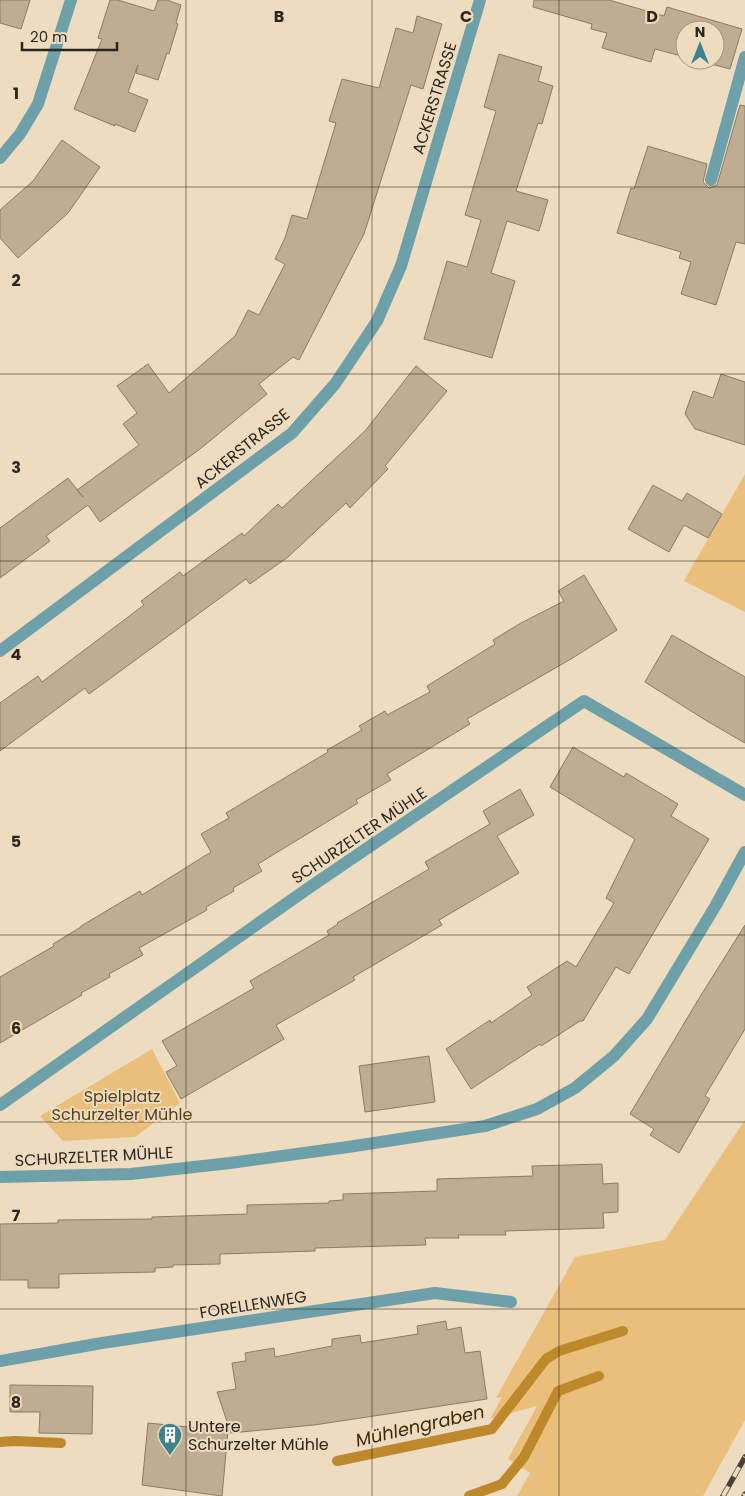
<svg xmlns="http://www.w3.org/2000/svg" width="745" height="1496" viewBox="0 0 745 1496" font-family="Poppins,sans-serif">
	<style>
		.green { fill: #eabf7b }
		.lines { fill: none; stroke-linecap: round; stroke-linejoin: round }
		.stream { stroke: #bd892c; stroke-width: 10 }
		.building { fill: #bfad93; stroke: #8c7b62 }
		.lane { stroke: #6da0a8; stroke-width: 12 }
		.street { stroke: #6da0a8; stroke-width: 12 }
		.rail-casing { stroke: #4b4235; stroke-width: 5.5 }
		.rail { stroke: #eedcc0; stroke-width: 4; stroke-dasharray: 11; stroke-linecap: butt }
		.grid { fill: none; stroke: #2d261c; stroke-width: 1; stroke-opacity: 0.55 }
		.labels { text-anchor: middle; stroke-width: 4; stroke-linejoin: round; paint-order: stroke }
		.street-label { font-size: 16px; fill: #2d261c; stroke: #eedcc0 }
		.park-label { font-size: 16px; fill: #553f1a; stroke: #eedcc0 }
		.poi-label { font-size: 16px; fill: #2d261c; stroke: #eedcc0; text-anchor: start }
		.water-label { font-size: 18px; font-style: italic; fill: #3f2a02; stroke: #eedcc0 }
		.grid-label { font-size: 16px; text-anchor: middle; font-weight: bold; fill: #2d261c; stroke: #eedcc0; stroke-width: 4; stroke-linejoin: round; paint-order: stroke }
	</style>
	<rect width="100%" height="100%" fill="#eedcc0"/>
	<g class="green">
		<polygon points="745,474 745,612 684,581"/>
		<polygon points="152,1049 180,1103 135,1137 63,1141 40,1116"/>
		<polygon points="745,1120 745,1420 703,1496 517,1496 530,1473 508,1459 537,1406 490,1419 502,1397 496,1398 575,1257 665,1240"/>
	</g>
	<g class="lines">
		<g class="stream">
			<polyline points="0,1442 15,1441 61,1443"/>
			<polyline points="337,1461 492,1429 546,1359 559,1351 623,1331"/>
			<polyline points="469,1496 502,1484 524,1457 558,1391 599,1376"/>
		</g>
	</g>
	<g class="building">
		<polygon points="0,0 30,0 21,29 0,23"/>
		<polygon points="110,0 118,0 154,11 158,0 167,0 181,5 176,23 178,24 169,54 167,53 158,80 136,73 138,65 128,92 148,100 135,132 115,124 115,126 74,109 102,39 98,38"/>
		<polygon points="534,0 609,0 664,16 667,7 742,29 730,69 696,60 715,60 715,30 685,30 685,57 655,49 651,62 602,48 607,33 591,29 592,24 533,7"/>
		<polygon points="417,16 442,24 423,89 411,85 364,234 299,360 293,357 259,384 267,394 200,449 100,522 88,505 46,536 50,541 0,578 0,528 68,478 83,497 77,490 139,445 123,424 137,413 117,386 148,364 169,393 235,336 248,310 259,315 285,264 275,259 285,238 292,215 307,219 336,123 329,121 342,79 379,88 396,28 413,33"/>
		<polygon points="499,54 542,67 538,81 553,86 542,124 538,123 516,191 548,200 539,231 507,221 491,273 515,281 492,358 424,339 447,261 467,267 481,220 465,215 496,111 484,107"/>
		<polygon points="740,105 745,106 745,244 736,242 716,305 681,294 691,262 679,258 681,252 617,233 631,188 634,189 648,146 707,164 703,182 709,188 717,185"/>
		<polygon points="62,140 100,167 68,213 18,258 0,238 0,210 33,181"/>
		<polygon points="416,366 447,391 385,466 388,469 350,508 346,503 288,557 250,584 246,579 89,694 85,688 0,751 0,703 38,676 42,682 144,605 141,601 180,572 183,576 242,533 244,536 278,504 282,508 365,431"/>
		<polygon points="721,374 745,382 745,445 695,429 685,414 693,391 713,398"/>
		<polygon points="653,485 682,501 687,493 722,514 708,538 684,525 669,552 628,529"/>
		<polygon points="584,575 617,630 571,659 467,719 470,724 387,774 391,780 356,800 358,803 258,864 262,871 233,888 234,891 206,907 207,910 139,948 143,955 109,974 110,977 81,993 82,995 0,1043 0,977 54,946 53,944 81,927 81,926 140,891 142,895 211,852 201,834 229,818 226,813 328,752 327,750 362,730 359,726 385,711 387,715 430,692 427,686 495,644 493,640 521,623 564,601 558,591"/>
		<polygon points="672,635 745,677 745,743 707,721 645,682"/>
		<polygon points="573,747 624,777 626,773 678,804 671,816 709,839 629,974 616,967 583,1021 580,1021 541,1046 540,1044 471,1089 446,1049 490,1020 491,1023 532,995 527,987 567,961 576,967 614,903 606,898 635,839 550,787"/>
		<polygon points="520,789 534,815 497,836 519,873 439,920 442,925 353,977 355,980 276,1025 284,1039 181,1099 166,1072 177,1066 162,1041 254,988 250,981 329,935 327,931 338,924 337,923 429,869 425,862 490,824 483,811"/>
		<polygon points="745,925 745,1029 705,1096 710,1099 679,1153 650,1135 654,1129 630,1114 698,1000"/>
		<polygon points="429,1056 435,1102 365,1112 359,1066"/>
		<polygon points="602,1164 603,1184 618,1183 618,1212 603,1213 604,1228 505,1231 506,1235 458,1235 459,1238 425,1238 426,1245 315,1248 315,1251 220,1254 220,1264 173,1265 173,1267 155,1268 155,1272 59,1274 59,1288 28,1288 28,1280 0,1280 0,1224 58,1223 58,1220 152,1219 152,1217 247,1214 247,1205 329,1203 329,1201 343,1200 343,1194 437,1191 437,1179 533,1176 532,1166"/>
		<polygon points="446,1321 447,1330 461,1327 465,1353 480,1351 487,1399 314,1425 231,1433 217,1392 236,1389 232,1363 246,1361 245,1353 274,1348 275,1357 332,1346 332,1339 360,1335 361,1343 418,1334 417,1326"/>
		<polygon points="10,1385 93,1386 92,1434 39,1433 40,1412 10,1412"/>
		<polygon points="148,1423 228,1431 222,1496 142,1485"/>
	</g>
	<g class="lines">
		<polyline class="lane" points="711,180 745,57"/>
		<g class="street">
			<polyline points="0,158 20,134 38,104 71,0"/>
			<polyline points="0,651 292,433 335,384 377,321 401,266 480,0"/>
			<polyline points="0,1105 310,887 584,701 745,795"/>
			<polyline points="0,1177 131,1174 230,1163 348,1147 485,1126 537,1109 575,1088 614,1056 647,1019 716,905 745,852"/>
			<polyline points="0,1361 102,1343 435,1293 511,1302"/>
		</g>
		<defs>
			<g id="rail">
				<polyline points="723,1496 745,1457"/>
				<polyline points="744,1496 745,1494"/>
			</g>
		</defs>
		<use href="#rail" class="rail-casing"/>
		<use href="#rail" class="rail"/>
	</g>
	<path class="grid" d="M186,0V1496M372,0V1496M559,0V1496M0,187H745M0,374H745M0,561H745M0,748H745M0,935H745M0,1122H745M0,1309H745"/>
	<defs>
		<symbol id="building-pin" viewBox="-11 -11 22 30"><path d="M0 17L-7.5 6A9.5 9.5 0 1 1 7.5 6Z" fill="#3d838e" stroke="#eedcc0"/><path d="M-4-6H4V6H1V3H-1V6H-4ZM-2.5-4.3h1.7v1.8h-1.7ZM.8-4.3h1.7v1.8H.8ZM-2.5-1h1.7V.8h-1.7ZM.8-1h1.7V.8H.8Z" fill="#fff"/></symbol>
	</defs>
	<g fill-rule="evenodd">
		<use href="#building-pin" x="156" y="1421" width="28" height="38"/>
	</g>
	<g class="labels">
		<g class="street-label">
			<text transform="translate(434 98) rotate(-73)" y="6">ACKERSTRASSE</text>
			<text transform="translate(242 448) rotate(-39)" y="6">ACKERSTRASSE</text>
			<text transform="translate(359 835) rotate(-34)" y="6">SCHURZELTER MÜHLE</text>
			<text transform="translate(94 1156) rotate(-3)" y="6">SCHURZELTER MÜHLE</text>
			<text transform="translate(253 1304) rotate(-9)" y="6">FORELLENWEG</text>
		</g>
		<g class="park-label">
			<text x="122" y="1102">Spielplatz<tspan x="122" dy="18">Schurzelter Mühle</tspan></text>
		</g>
		<g class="poi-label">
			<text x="188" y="1432">Untere<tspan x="188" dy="18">Schurzelter Mühle</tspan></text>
		</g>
		<g class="water-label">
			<text transform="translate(420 1426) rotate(-13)" y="6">Mühlengraben</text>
		</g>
	</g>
	<g class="grid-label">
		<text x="279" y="22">B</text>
		<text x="466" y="22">C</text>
		<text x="652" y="22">D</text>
		<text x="16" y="99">1</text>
		<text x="16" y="286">2</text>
		<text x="16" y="473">3</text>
		<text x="16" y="660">4</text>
		<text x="16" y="847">5</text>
		<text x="16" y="1034">6</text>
		<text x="16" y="1221">7</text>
		<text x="16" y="1408">8</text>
	</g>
	<g transform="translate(700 45)"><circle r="24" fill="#eedcc0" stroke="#a1937e"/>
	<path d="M0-4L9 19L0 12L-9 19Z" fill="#3d838e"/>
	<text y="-8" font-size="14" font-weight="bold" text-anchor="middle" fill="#2d261c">N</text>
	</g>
	<path d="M22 42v8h95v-8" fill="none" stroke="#2d261c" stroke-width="2.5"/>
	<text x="30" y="42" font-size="15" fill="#2d261c" stroke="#eedcc0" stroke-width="4" paint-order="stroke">20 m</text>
</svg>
